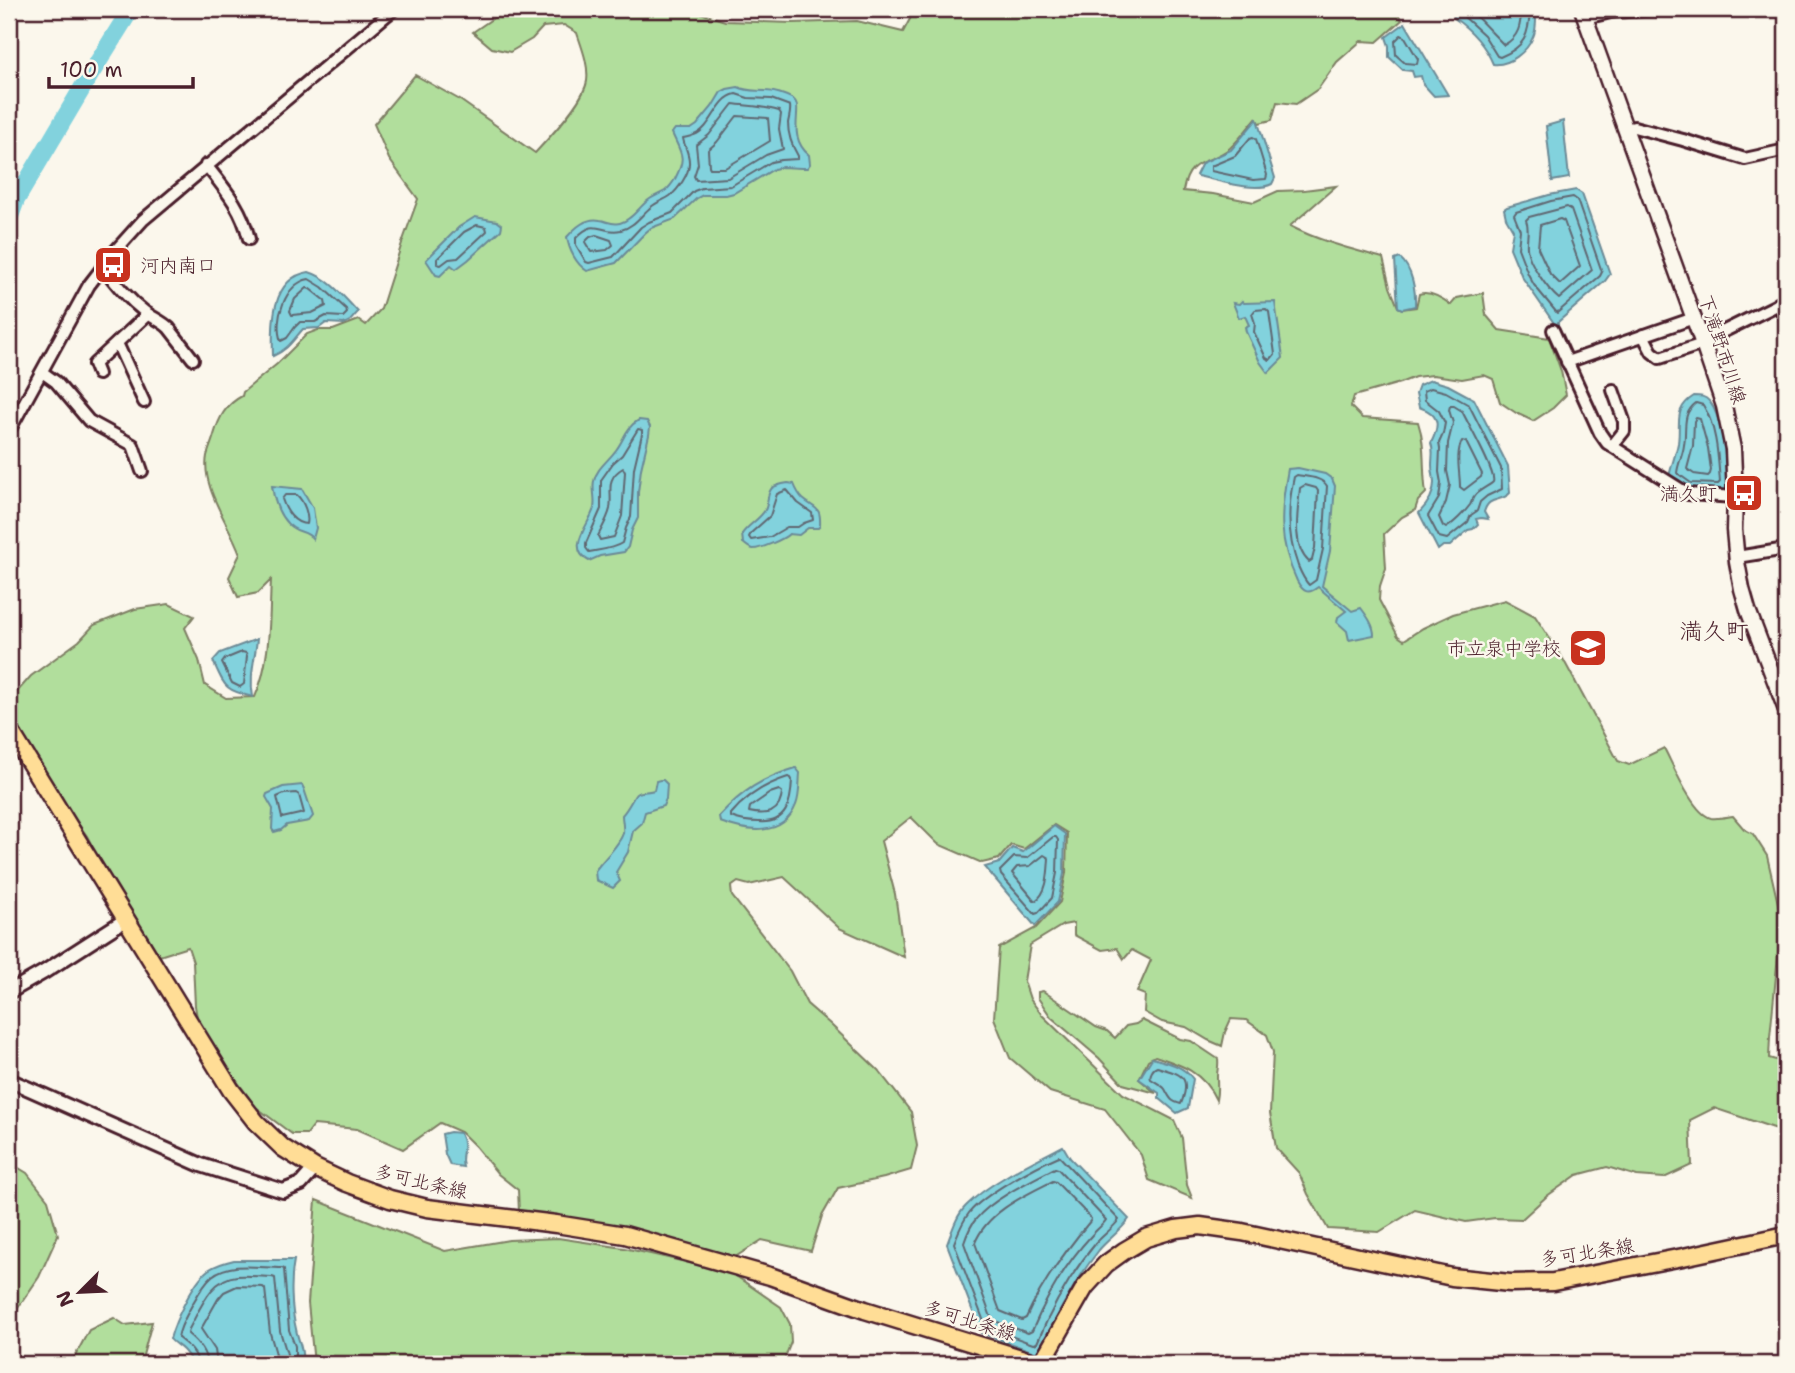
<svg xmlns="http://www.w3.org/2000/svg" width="1795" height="1373" viewBox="0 0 1795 1373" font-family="'Shantell Sans','Klee One',sans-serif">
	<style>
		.green { fill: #b1de9c; stroke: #7e7e64; stroke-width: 2 }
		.water { fill: #82d2dd; stroke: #6c8a96; stroke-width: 2 }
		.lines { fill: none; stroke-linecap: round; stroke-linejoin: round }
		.shore { stroke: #606772; stroke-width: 2 }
		.river { stroke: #82d2dd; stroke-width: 18 }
		.minor-casing { stroke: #4a1f2b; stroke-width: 16 }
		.tertiary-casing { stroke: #4a1f2b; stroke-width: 18 }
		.secondary-casing { stroke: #4a1f2b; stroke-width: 19 }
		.primary-casing { stroke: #4a1f2b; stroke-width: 21 }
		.minor { stroke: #fbf7ec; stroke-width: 10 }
		.tertiary { stroke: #fbf7ec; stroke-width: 12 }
		.secondary { stroke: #fbf7ec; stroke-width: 14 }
		.primary { stroke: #ffdd96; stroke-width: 16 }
		.labels { text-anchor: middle; stroke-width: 5; stroke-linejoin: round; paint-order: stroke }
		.poi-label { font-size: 19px; fill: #4a1f2b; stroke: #fbf7ec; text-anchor: end }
		.street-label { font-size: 19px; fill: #4a1f2b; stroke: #fbf7ec }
		.quarter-label { font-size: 23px; fill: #4a1f2b; stroke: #fbf7ec }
	</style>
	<rect width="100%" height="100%" fill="#fbf7ec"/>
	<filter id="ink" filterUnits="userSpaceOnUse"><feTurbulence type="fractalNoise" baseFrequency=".0143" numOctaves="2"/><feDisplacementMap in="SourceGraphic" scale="14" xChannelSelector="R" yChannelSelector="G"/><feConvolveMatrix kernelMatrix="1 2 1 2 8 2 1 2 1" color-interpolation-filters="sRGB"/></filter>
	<g filter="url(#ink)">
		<g class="green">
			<path d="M501,9H688L725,21L793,23L857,21L903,32L911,17L910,9H1395L1402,20L1377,42L1361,41L1337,62L1318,89L1296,104L1277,102L1272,120L1259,123L1256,118C1248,128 1240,139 1230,148C1209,165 1189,156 1183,191L1213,194L1254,202L1278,191L1304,190L1336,186L1290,226C1319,241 1351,249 1383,258L1390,287L1398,307L1402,309L1416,307L1419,294C1430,290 1442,298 1451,305L1457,298L1483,293L1486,315L1499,330L1549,338L1561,371L1566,395L1553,408L1533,421L1516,413L1500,402L1493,379L1484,375L1462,379L1433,375L1415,377L1400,383L1354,396L1351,407L1362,418L1418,422C1426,445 1422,470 1426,493L1418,501L1415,510L1402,517L1384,534L1386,568L1380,586L1379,600L1398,636L1404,640L1423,628L1453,614L1505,600L1535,616L1562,657L1618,761L1629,765L1664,748C1673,765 1693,814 1711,818C1718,819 1726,817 1733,816L1744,829L1753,834L1767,856L1779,908L1786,931V936L1779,945L1770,1037L1769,1058L1786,1063V1132L1714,1108L1690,1120L1692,1165L1664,1178L1637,1176L1607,1167L1577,1175L1547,1196L1522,1219L1495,1218L1466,1222L1415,1210L1379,1232L1328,1229L1308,1194L1299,1173L1276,1148L1270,1113L1273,1052L1267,1035L1246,1020L1231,1019L1225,1032L1222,1046L1208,1040L1186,1027L1162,1022L1144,1012L1145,995L1137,992L1151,960L1132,950L1124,959L1117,948L1102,950L1074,935V923L1063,925L1030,945L1024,981L1030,999L1042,1015L1123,1094L1174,1120L1182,1138L1187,1185L1192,1198L1149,1180L1141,1155L1105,1109L1050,1092L1010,1058L994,1018L999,948L1036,928L1060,902L1066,873L1067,833L1054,825L1024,849L1011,845L999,859L982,863L938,844L911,817L881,841L895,894L904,957L839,928L784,877L749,885L738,882L731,887L732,896L790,971L807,1004L830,1024L878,1070L911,1112L917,1146L911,1170L884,1178L838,1188L822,1216L811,1251L762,1240L732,1259L519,1212L518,1190L498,1174L476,1147L461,1132L440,1123L403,1149L357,1129L314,1125L307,1134H292L256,1107L217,1054L198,1023L195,1006L193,962L188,947L156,957L95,856L91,844L87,836L33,762L27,741L9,718V701L31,676L79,641L94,625L135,609L169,604L194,616L185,628L199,660L205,685L226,698L255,697C271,661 269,619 271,580L258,593L238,597L229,577L240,554C230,525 201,488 207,456C209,449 212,442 214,435C219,418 225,405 242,396L243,392L277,364L307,334L318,330H333L359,320L366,325L381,309L402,243L418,199L389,159L374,124L415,75L460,100L535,153C549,138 584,101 587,81C589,65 582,48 577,33L564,25L543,27L532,39L510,52L492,48L473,32L499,14Z"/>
			<path d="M1043,991L1096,1027L1107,1031L1115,1038L1126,1026L1136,1024L1142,1020L1180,1039L1191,1041L1218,1059C1219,1066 1217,1070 1217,1076C1217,1086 1218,1090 1216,1100C1203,1072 1182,1065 1155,1056L1148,1060L1139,1079L1156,1093L1123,1084L1099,1058L1051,1017L1038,998V992Z"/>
			<polygon points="9,1162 27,1173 48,1200 58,1235 39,1277 9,1321"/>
			<polygon points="316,1200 445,1251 509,1240 558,1238 624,1248 730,1272 781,1307 790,1324 791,1342 784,1360 779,1364 314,1364 308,1303"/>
			<polygon points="114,1318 125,1325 152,1322 142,1359 147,1364 68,1364 73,1360 89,1330"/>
		</g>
		<g class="water">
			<path d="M1453,9H1536C1536,18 1537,29 1533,37C1527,52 1509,66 1493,64C1485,45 1471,30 1454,18Z"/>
			<polygon points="1405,23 1448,95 1434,96 1423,84 1421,76 1414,77 1412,71 1403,70 1389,57 1389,46 1386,37"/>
			<path d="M738,87C748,92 755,90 766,91C774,91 786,95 793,99C805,107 785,135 809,155L810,164L807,168H801L782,167L774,169L734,193L726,195H703L697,198L675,219L651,228L645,233L616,263L587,271C576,264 569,250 567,237C575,228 586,217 600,220C607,221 612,225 620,223C631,220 638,209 646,202C651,197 658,195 665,191C669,188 672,184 675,179C687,156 681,154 672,133L675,129H691L697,125L712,107L721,92L727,89Z"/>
			<path d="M1257,119L1275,178L1272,184C1254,193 1217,180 1197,176L1196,175L1202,163L1231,150Z"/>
			<polygon points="1563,121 1569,178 1552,181 1546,126"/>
			<polygon points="1576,190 1582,194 1610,274 1605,281 1558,322 1558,325 1556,326 1522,277 1510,248 1513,230 1506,218 1504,209 1507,207 1549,195"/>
			<polygon points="475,217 497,221 502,225 501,230 468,260 456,269 451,265 440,276 436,275 426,260 459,227"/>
			<path d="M1400,258C1412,268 1416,291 1415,306L1402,309L1398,307L1395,260Z"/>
			<path d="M309,272C329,278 344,297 358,312L350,321L344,324L326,323L319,328L303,329C293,340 288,350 273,356C272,326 270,278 309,272Z"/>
			<polygon points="1242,301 1244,303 1275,302 1283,358 1268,373 1260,362 1246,332 1245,327 1249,325 1245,316 1239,318 1233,303 1239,304"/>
			<path d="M1431,380L1448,385L1474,399L1508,466L1510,493C1501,503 1489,495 1484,512L1488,519L1481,518L1476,519L1478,524L1473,529L1468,530L1450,546H1443L1438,550L1419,513C1427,505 1434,496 1434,483C1434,477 1432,472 1432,465C1432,457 1434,450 1431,443C1440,425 1440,414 1419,407L1416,393L1419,385Z"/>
			<path d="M1694,396C1700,396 1705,396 1709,401C1724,418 1726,468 1728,491C1700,493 1693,492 1669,477C1671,466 1676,454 1678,443C1681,423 1673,409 1694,396Z"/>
			<path d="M639,420L647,421L650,427L649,435L641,469L638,492V518L632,530L628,547L624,552L600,556L589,561C565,548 590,524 594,508C596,499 592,489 594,481C596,469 609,460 616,450C624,440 626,427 639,420Z"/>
			<path d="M1298,468L1325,474L1332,479L1335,486L1330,551L1322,586L1352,611L1361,608C1367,616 1374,625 1374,635L1349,640L1347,631L1337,622L1338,617L1346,611L1318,587C1308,595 1303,592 1297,581C1278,541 1280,511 1288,469Z"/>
			<path d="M788,483L794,484C796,489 799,495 803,499C816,510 821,506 820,526L818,528H808L799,535L789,534C784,539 761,549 753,549C749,549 746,545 743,543L742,534C748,525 760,519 765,510C769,503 766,494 772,488C776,485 782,484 788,483Z"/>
			<path d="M272,486L302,489L313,508L316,528L313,539C307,531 300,533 293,528C279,519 274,500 272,486Z"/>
			<path d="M257,639C255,660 249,675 253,697C224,690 225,687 213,661L220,653Z"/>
			<path d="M796,768L800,773C799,783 800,796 796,805C783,838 747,832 720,822L719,816C742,791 762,778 796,768Z"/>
			<path d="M660,780H663L667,784L666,799L663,806L645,812L642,823L633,831L628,852L616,872L620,881L613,888L596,880L595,871C602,860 620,845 623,833C624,828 622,820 622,815C628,809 633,797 636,794C640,791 649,792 654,790L656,781Z"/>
			<polygon points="302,785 304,789 313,816 309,821 287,825 281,830 274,832 272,829 273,809 266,797 267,794 283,787"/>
			<polygon points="1054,826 1065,834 1064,874 1058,902 1035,926 985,867 999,863 1012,848 1023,852"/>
			<path d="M1152,1058C1167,1062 1184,1066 1193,1079L1188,1108L1177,1113L1159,1098V1093L1139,1079Z"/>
			<path d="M450,1132L460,1133C468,1151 459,1152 463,1167L450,1165L445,1154L442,1134Z"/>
			<path d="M1063,1146L1070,1158L1129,1219C1121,1231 1108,1239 1099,1250C1074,1282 1055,1317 1040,1354L981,1333L947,1244C952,1231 956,1216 966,1206C988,1183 1034,1161 1063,1146Z"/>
			<path d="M234,1260H294C290,1281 291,1308 296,1329C298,1341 304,1349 302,1362L290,1364H199C189,1362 189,1356 183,1350C178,1345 174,1344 170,1339C175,1320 193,1282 208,1270C216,1265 225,1262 234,1260Z"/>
		</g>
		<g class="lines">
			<g class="shore">
				<path d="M1460,9L1461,14L1484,35L1497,56L1500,57C1525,47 1529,35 1530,9"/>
				<path d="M1469,9L1504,45C1519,37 1521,25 1521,9"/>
				<polygon points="1401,35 1405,37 1418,59 1417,64 1405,63 1396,55 1395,41"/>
				<path d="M736,94L748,98L771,99L790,106C791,112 789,117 788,123C788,135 792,146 798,156V159L781,160L771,162L731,186L702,188L694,191L672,213L649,222L641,227L613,257L589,263L586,262L576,245V238C597,216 600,235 621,230C634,227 641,215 651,207C657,202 664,200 670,196C678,190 689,174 689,164C690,154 684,146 683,138C687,137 691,137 694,135C713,128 716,98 736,94Z"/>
				<path d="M733,104C748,106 765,106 779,111L781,114L779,129L783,149L766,155L728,178L696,180L694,176L698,164L696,145L709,135Z"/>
				<polygon points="737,116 768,118 770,141 725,168 710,168 709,166 708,150 717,142"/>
				<polygon points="1253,137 1256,139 1267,175 1266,179 1253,180 1211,171 1211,166 1235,156 1250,138"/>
				<polygon points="1573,197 1577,200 1602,272 1600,276 1557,313 1534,285 1528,274 1518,248 1520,230 1514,215 1516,212 1551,201"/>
				<path d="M1567,207L1571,210L1592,270L1559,299C1548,290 1528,262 1527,248C1526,238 1530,230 1526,220L1529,217Z"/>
				<polygon points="1560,219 1564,221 1580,266 1560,284 1550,274 1538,248 1540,225"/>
				<polygon points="477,225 486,227 487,231 458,258 449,259 441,265 437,264 437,259 464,232"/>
				<polygon points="596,235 611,240 613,245 607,250 591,252 585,242 590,237"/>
				<path d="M309,279L322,287L346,309L347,313L343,317L326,316L315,322H300L295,327L287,338L281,341C273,321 285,283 309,279Z"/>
				<polygon points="307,288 310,289 325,301 326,306 312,313 292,315 290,311 295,299"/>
				<polygon points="1266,309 1269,312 1275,354 1270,360 1266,358 1254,332 1255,323 1252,314 1255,310"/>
				<polygon points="1431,388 1446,392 1469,405 1501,468 1502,489 1487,496 1480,502 1477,511 1471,515 1468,522 1447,539 1439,537 1428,516 1439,498 1441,483 1439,472 1440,449 1439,443 1443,434 1445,423 1439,411 1425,400 1424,391"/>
				<path d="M1696,403L1703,405C1717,427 1718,457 1720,482L1718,484L1691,483L1677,473C1678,463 1683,455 1684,445C1687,430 1681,414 1696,403Z"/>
				<path d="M1450,406H1454L1462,411C1467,422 1497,474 1493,482C1492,484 1478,491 1475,495C1472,498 1472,502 1470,505C1465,512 1454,523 1446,528L1443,526L1439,517L1446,502L1450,485L1447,471L1448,443L1453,423L1449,410Z"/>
				<polygon points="1696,418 1700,419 1708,448 1711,470 1710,474 1708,476 1694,474 1687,469 1693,446 1694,421"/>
				<path d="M638,429L642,430V434L634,468L631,517L626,528L622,543C613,549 599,550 589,552L586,548V543L601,509V480L613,463L622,455Z"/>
				<path d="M1462,441L1466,442L1482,474L1481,477L1464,490L1460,487C1460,472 1455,455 1462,441Z"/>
				<path d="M623,468L625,472L622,516L614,537L600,540L598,536C602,528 608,518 610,509C613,492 604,479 623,468Z"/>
				<path d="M1297,475C1307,477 1322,477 1327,486L1323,549L1316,580L1309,585C1304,580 1301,573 1298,566C1287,536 1287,508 1294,477Z"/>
				<path d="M1305,485L1316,488L1318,491L1315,548L1312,560L1309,562C1291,546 1298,510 1300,488Z"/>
				<polygon points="787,490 798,503 812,513 813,520 804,523 798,527 787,527 770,537 751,540 749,537 751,533 770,516 777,494"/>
				<path d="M285,495H297C304,502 309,515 307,524C294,524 286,511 282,499Z"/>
				<polygon points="242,652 246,653 247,656 244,684 240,687 232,683 222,663 225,659"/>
				<path d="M788,777L791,778L792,780C791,803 787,824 759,822C749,822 740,821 731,817V814C746,796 766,784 788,777Z"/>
				<path d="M779,790L782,792C781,813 767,816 749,812L750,807L770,793Z"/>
				<polygon points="296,793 299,795 304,813 282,818 277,797 284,794"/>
				<polygon points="1056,837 1058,840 1057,873 1052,898 1038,913 1035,914 1001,875 1000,871 1014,857 1027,858 1053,837"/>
				<path d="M1044,855L1049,858C1048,872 1048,893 1035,901L1012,873L1017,867L1030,866Z"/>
				<path d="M1157,1067C1181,1074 1192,1076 1181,1104C1170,1101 1170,1098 1165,1089C1162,1085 1155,1082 1151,1079C1149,1075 1153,1068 1157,1067Z"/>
				<path d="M1059,1156L1119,1220C1112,1229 1103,1235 1096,1243C1071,1273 1052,1307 1037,1343L1033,1344L986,1327L954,1243C958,1233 962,1222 969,1213C984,1194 1036,1166 1059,1156Z"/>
				<path d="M1055,1168L1058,1169L1106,1220C1102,1226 1096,1230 1091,1236C1066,1263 1046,1298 1032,1331L1028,1333L992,1320L964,1243C967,1234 970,1226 976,1219C992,1199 1032,1180 1055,1168Z"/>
				<path d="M1053,1181L1056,1182L1090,1217L1091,1220C1066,1250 1042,1282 1026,1318L1022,1320L1000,1311L975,1243C987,1212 1025,1195 1053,1181Z"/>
				<path d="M198,1364C197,1352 187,1345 178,1338C180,1325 187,1315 193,1303C198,1294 204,1283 212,1276C231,1261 259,1268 282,1268L284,1269L289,1330L295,1346V1364"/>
				<path d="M207,1364C206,1352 198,1342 188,1334L189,1329C200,1309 211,1278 237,1276C249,1275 260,1277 272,1277L275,1278L280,1331L287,1354L286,1364"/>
				<polyline points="217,1364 215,1350 201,1329 218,1299 224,1292 237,1286 263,1287 265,1289 270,1333 276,1354 276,1364"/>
			</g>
			<polyline class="river" points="9,219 16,200 90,75 131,9"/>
			<defs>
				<g id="minor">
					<polyline points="1585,18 1611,12 1659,9"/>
					<polyline points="1626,129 1634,127 1683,140 1745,159 1786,150"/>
					<path d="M206,165C225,189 242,208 249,239"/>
					<path d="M103,267C116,284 128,299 145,312C153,318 162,321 169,328L193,359"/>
					<polyline points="1778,304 1786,319"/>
					<polyline points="1553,330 1600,433 1607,443 1688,494 1735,497"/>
					<polyline points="1643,335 1652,352 1660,358 1703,344"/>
					<polyline points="1702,342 1777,305 1786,299"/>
					<polyline points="117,343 144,402"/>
					<polyline points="1567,362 1694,318"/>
					<polyline points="42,372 56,382 89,421 133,445 142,471"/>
					<polyline points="98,374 94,364 148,314"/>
					<polyline points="9,431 89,285 116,250 143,220 394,9"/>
					<polyline points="1612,446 1624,431 1624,421 1613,390"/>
					<polyline points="1737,557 1786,549"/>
				</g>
				<g id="tertiary">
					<polyline points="9,992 44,972 125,920"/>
					<polyline points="9,1080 201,1165 283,1191 301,1184 315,1168"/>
				</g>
				<polyline id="secondary" points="1582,9 1703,344 1724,406 1733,449 1735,497 1734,530 1737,562 1742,589 1748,610 1786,710"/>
				<g id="primary">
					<polyline points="9,729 231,1090 256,1122 283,1148 315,1168 347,1183 390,1199 427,1208 556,1224 625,1235 770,1276 865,1310 1040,1364"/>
					<polyline points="1041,1364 1085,1287 1106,1264 1124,1251 1146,1238 1176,1229 1200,1226 1242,1232 1452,1277 1510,1283 1553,1282 1683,1257 1786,1235"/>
				</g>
			</defs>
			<use href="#minor" class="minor-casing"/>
			<use href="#tertiary" class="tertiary-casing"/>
			<use href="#secondary" class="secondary-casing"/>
			<use href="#primary" class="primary-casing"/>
			<use href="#minor" class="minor"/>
			<use href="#tertiary" class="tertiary"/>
			<use href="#secondary" class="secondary"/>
			<use href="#primary" class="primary"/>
		</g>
	</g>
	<defs>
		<symbol id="bus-square" viewBox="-11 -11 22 22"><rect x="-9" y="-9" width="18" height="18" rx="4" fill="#c8321e" stroke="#fbf7ec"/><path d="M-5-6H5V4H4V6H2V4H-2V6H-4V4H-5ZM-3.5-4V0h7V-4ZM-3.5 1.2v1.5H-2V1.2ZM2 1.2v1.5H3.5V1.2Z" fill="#fff"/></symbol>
		<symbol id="school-square" viewBox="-11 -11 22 22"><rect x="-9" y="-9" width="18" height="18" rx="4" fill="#c8321e" stroke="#fbf7ec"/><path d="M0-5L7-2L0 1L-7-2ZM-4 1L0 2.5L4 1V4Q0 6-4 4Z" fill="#fff"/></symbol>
	</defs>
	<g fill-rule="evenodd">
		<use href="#bus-square" x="91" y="243" width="44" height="44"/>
		<use href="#bus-square" x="1722" y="471" width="44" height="44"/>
		<use href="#school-square" x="1566" y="626" width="44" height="44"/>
	</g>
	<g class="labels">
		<g class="poi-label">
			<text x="140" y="272" text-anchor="start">河内南口</text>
			<text x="1717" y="500">満久町</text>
			<text x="1561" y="655">市立泉中学校</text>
		</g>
		<g class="street-label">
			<text transform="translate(1723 349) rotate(72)" y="7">下滝野市川線</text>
			<text transform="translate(421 1181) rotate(13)" y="7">多可北条線</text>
			<text transform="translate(1587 1252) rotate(-9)" y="7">多可北条線</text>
			<text transform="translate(970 1320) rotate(17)" y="7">多可北条線</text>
		</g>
		<g class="quarter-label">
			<text x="1714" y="639">満久町</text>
		</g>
	</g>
	<rect width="1795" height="1373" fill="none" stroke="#fbf7ec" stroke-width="35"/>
	<rect x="18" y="18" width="1760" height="1338" fill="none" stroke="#4a1f2b" stroke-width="2.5" filter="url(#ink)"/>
	<g transform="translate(80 1292) rotate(246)" stroke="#fbf7ec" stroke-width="5" paint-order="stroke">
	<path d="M0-5L12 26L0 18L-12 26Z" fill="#4a1f2b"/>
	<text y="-10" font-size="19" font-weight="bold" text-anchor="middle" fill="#4a1f2b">N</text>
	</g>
	<path d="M49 77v10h144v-10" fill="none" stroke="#4a1f2b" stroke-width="3.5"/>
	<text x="60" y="77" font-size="21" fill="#4a1f2b" stroke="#fbf7ec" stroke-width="5" paint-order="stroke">100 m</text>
</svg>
